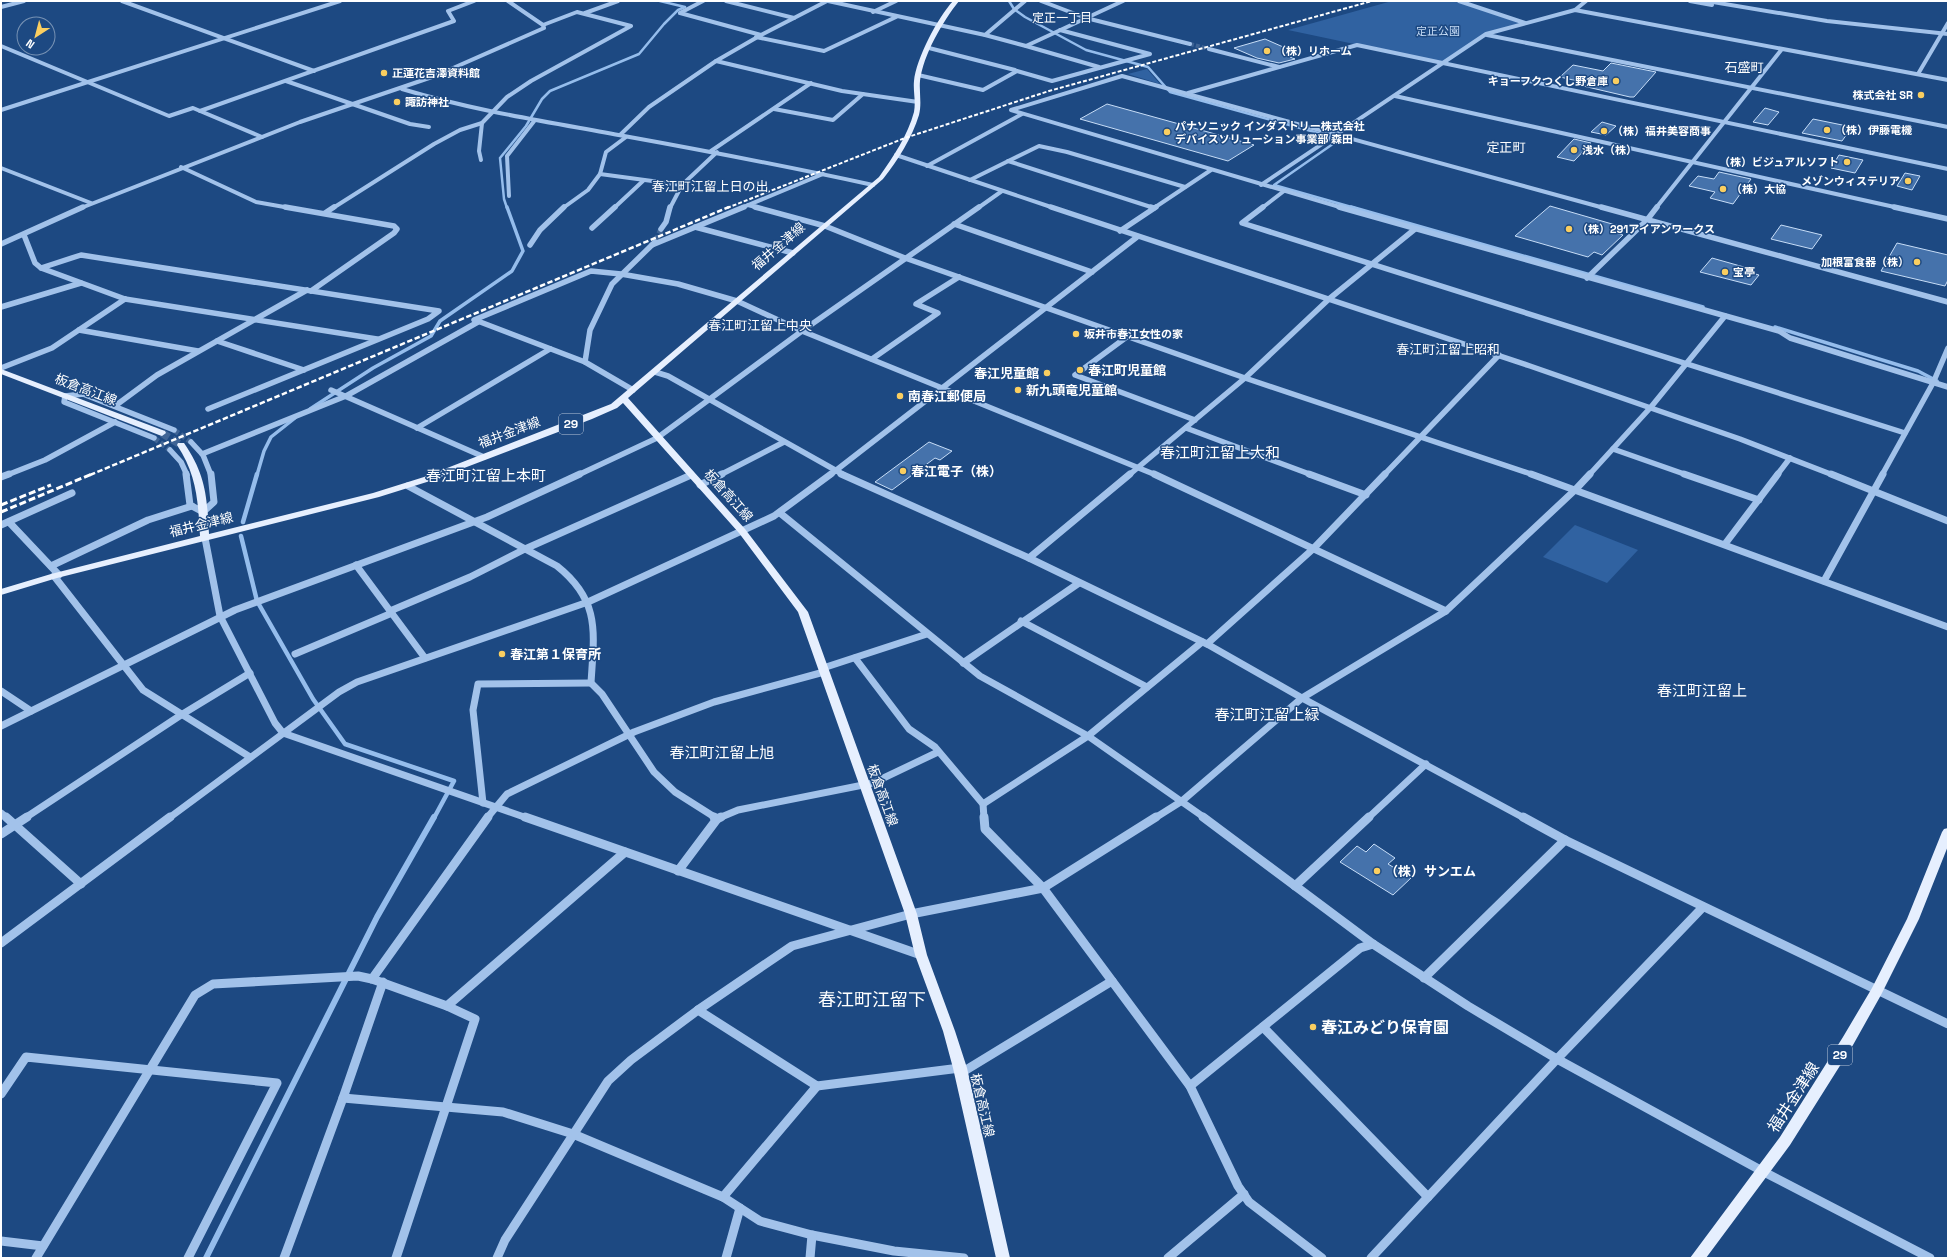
<svg xmlns="http://www.w3.org/2000/svg" width="1949" height="1259" viewBox="0 0 1949 1259" font-family="'Space Grotesk','Noto Sans JP',sans-serif">
	<style>
		.green { fill: #3062a1 }
		.lines { fill: none; stroke-linecap: round; stroke-linejoin: round }
		.stream-far3 { stroke: #95bdec; stroke-width: 2.5 }
		.stream-far2 { stroke: #95bdec; stroke-width: 3.5 }
		.stream-far1 { stroke: #95bdec; stroke-width: 4.5 }
		.stream { stroke: #95bdec; stroke-width: 6 }
		.building { fill: #4572ab; stroke: #c7ddf7 }
		.minor-tunnel-far1 { stroke: #3f6495; stroke-width: 4; stroke-dasharray: 4 2; stroke-linecap: butt }
		.minor-tunnel { stroke: #3f6495; stroke-width: 5.5; stroke-dasharray: 5.5 2.5; stroke-linecap: butt }
		.major-tunnel { stroke: #3f6495; stroke-width: 8; stroke-dasharray: 8 4; stroke-linecap: butt }
		.minor-far3 { stroke: #a2c2ea; stroke-width: 4 }
		.minor-far2 { stroke: #a2c2ea; stroke-width: 5.5 }
		.minor-far1 { stroke: #a2c2ea; stroke-width: 7 }
		.minor { stroke: #a2c2ea; stroke-width: 9 }
		.major { fill: #e6effe; fill-rule: evenodd }
		.rail-far2 { stroke: #fff; stroke-width: 2; stroke-dasharray: 4 2; stroke-linecap: butt }
		.rail-far1 { stroke: #fff; stroke-width: 2.5; stroke-dasharray: 5.5 2.5; stroke-linecap: butt }
		.rail { stroke: #fff; stroke-width: 3; stroke-dasharray: 7 3; stroke-linecap: butt }
		.poi-dot { fill: #face60; stroke: #1d4982; stroke-width: 1.5 }
		.labels { text-anchor: middle; stroke-width: 3; stroke-linejoin: round; paint-order: stroke }
		.far-park-label { font-size: 11px; fill: #c7ddf7; stroke: #1d4982 }
		.far-poi-label { font-size: 11px; font-weight: bold; fill: #fff; stroke: #1d4982; text-anchor: start }
		.far-neighbourhood-label { font-size: 12px; fill: #fff; stroke: #1d4982 }
		.shield { fill: #1d4982; stroke: #bbc8da; stroke-width: 1 }
		.shield-label { font-size: 12px; font-weight: bold; fill: #fff }
		.far-quarter-label { font-size: 13px; fill: #fff; stroke: #1d4982 }
		.street-label { font-size: 13px; fill: #fff; stroke: #1d4982 }
		.poi-label { font-size: 13px; font-weight: bold; fill: #fff; stroke: #1d4982; text-anchor: start }
		.quarter-label { font-size: 15px; fill: #fff; stroke: #1d4982 }
		.near-poi-label { font-size: 16px; font-weight: bold; fill: #fff; stroke: #1d4982; text-anchor: start }
		.near-street-label { font-size: 16px; fill: #fff; stroke: #1d4982 }
		.near-quarter-label { font-size: 18px; fill: #fff; stroke: #1d4982 }
	</style>
	<rect width="100%" height="100%" fill="#1d4982"/>
	<g class="green">
		<polygon points="1392,1 1451,1 1462,3 1523,24 1486,34 1444,63 1288,30"/>
		<polygon points="1147,69 1160,84 1128,74"/>
		<polygon points="1575,525 1638,550 1607,583 1543,557"/>
	</g>
	<g class="lines">
		<g class="stream-far3">
			<polyline points="1009,1 1014,9 1025,17 1086,50 1148,67 1170,92 1340,139 1274,185 1355,208"/>
			<polyline points="507,208 504,199 500,158 526,126 542,99 550,91 639,54 664,24 678,10 685,7 660,1"/>
		</g>
		<g class="stream-far2">
			<polyline points="1351,207 1703,307"/>
			<polyline points="1775,327 1918,371 1937,381"/>
			<polyline points="310,409 373,368 431,336 440,321 512,271 523,251 507,207"/>
			<polyline points="257,475 264,451 271,437 295,418"/>
		</g>
		<g class="stream-far1">
			<polyline points="243,522 257,474"/>
			<polyline points="241,536 257,601 313,699 345,744 454,781 434,818"/>
		</g>
		<polyline class="stream" points="206,1258 377,917 434,817"/>
	</g>
	<g class="building">
		<polygon points="1265,39 1299,54 1290,57 1295,59 1279,63 1257,58 1234,48"/>
		<polygon points="1611,63 1656,72 1634,97 1630,97 1579,85 1582,82 1560,77 1573,65 1603,71"/>
		<polygon points="1107,104 1226,137 1254,145 1228,161 1080,119"/>
		<polygon points="1765,108 1779,112 1768,125 1753,122"/>
		<polygon points="1813,119 1852,127 1842,141 1802,133"/>
		<polygon points="1602,122 1616,126 1606,135 1591,132"/>
		<polygon points="1574,139 1591,143 1574,161 1557,157"/>
		<polygon points="1839,155 1863,160 1855,173 1831,168"/>
		<polygon points="1719,172 1751,179 1733,204 1710,198 1715,192 1689,186 1698,176 1714,179"/>
		<polygon points="1905,173 1920,176 1912,190 1897,186"/>
		<polygon points="1550,206 1619,226 1612,232 1623,235 1602,255 1594,252 1588,257 1515,236"/>
		<polygon points="1781,225 1822,235 1812,249 1771,239"/>
		<polygon points="1897,243 1948,255 1948,280 1945,286 1881,271"/>
		<polygon points="1712,258 1751,269 1748,272 1759,275 1751,285 1700,272"/>
		<polygon points="929,442 952,451 940,460 935,458 892,490 875,482"/>
		<polygon points="1374,844 1395,858 1388,864 1411,878 1393,895 1340,862 1357,846 1366,852"/>
	</g>
	<g class="lines">
		<polyline class="minor-tunnel-far1" points="1190,44 1209,49"/>
		<g class="minor-tunnel">
			<polyline points="656,241 661,229"/>
			<polyline points="174,430 191,442"/>
			<polyline points="154,438 170,450"/>
		</g>
		<polyline class="major-tunnel" points="162,433 181,445"/>
		<g class="minor-far3">
			<polyline points="122,1 314,71"/>
			<polyline points="726,1 794,18"/>
			<polyline points="828,1 985,35 1026,46 1123,1"/>
			<polyline points="1041,1 1086,18 1190,44"/>
			<polyline points="1459,1 1525,23"/>
			<polyline points="1690,1 1712,5"/>
			<polyline points="1707,1 1827,21 1948,34"/>
			<polyline points="1,7 24,1"/>
			<polyline points="1575,10 1586,1"/>
			<polyline points="873,12 896,1"/>
			<polyline points="585,13 618,1"/>
			<polyline points="680,13 761,35"/>
			<polyline points="680,13 703,1"/>
			<polyline points="985,35 1025,1"/>
			<polyline points="1487,35 1948,127"/>
			<polyline points="756,37 824,51 896,17"/>
			<polyline points="1,46 169,116 193,108 262,137"/>
			<polyline points="1026,46 1099,67"/>
			<polyline points="929,48 1015,70"/>
			<polyline points="1209,49 1279,67"/>
			<polyline points="716,61 842,91 918,102"/>
			<polyline points="1918,74 1948,23"/>
			<polyline points="918,75 983,90 1017,71 1052,81 1150,54 1060,30"/>
			<polyline points="286,81 410,124 429,127"/>
			<path d="M402,89C475,111 549,122 624,136C707,151 790,167 873,185"/>
			<polyline points="1188,93 1357,45 1948,169"/>
			<polyline points="1395,96 1899,208"/>
			<polyline points="774,109 833,120 863,94"/>
			<polyline points="1,110 340,1"/>
			<polyline points="200,111 454,21 448,11 474,1"/>
			<polyline points="620,135 649,107 716,61 761,35 827,1"/>
			<polyline points="711,151 811,83"/>
			<polyline points="896,155 1054,208"/>
			<polyline points="481,160 479,151 482,123"/>
			<polyline points="1008,161 1154,208"/>
			<polyline points="927,166 1022,114"/>
			<polyline points="181,167 256,202 290,208"/>
			<polyline points="1,168 91,203"/>
			<polyline points="600,174 682,185"/>
			<polyline points="970,180 1039,146 1067,152 1185,187"/>
			<polyline points="1261,185 1486,34 1575,10 1948,80"/>
			<polyline points="509,196 507,156 535,120"/>
			<polyline points="748,205 759,208"/>
			<polyline points="81,208 300,122 435,76 544,28 543,25 508,1"/>
			<polyline points="333,208 434,144 460,130 482,123 507,97 531,81 631,26 577,12 543,25"/>
			<polyline points="563,208 588,190 600,174 606,152 626,137"/>
			<polyline points="614,208 644,180"/>
			<polyline points="670,208 682,185 717,152"/>
			<polyline points="741,208 823,174"/>
			<polyline points="978,208 1002,191"/>
			<polyline points="1154,208 1211,170"/>
			<polyline points="1262,208 1284,191"/>
			<polyline points="1343,208 1011,110 1122,76 1604,208"/>
			<polyline points="1656,208 1782,49"/>
		</g>
		<g class="minor-far2">
			<polyline points="285,207 394,226 397,229 394,233 311,291"/>
			<polyline points="755,207 825,226 905,258 1245,378 1534,475"/>
			<polyline points="1051,207 1530,366 1740,439 1833,475"/>
			<polyline points="1151,207 1154,208"/>
			<polyline points="1263,207 1242,223 1905,433"/>
			<polyline points="1339,207 1779,331 1790,338 1948,387"/>
			<polyline points="1601,207 1948,302"/>
			<polyline points="1894,207 1948,219"/>
			<polyline points="325,213 334,207"/>
			<polyline points="954,224 1092,272"/>
			<polyline points="695,227 793,253"/>
			<polyline points="592,228 615,207"/>
			<polyline points="661,229 666,222 670,207"/>
			<polyline points="1120,231 1156,207"/>
			<polyline points="24,235 35,263 41,268 125,299 377,339"/>
			<polyline points="1,244 83,207"/>
			<polyline points="530,245 540,230 564,207"/>
			<polyline points="652,245 744,207"/>
			<polyline points="41,268 81,255 439,311 428,319 208,409"/>
			<polyline points="1587,278 1647,220 1657,207"/>
			<polyline points="1,307 81,283"/>
			<polyline points="474,320 591,271 621,274 678,284 737,301 802,331 1156,475"/>
			<polyline points="475,320 585,362 633,390"/>
			<polyline points="79,330 198,351"/>
			<polyline points="1128,336 1075,375 1195,420"/>
			<polyline points="217,341 304,370"/>
			<polyline points="872,359 938,313 916,304 959,277"/>
			<polyline points="585,362 590,330 612,284 655,242"/>
			<polyline points="1,368 52,348 125,299"/>
			<polyline points="655,372 668,376 844,475"/>
			<polyline points="331,390 484,457"/>
			<polyline points="115,406 157,375 307,290"/>
			<polyline points="417,428 550,349"/>
			<polyline points="1186,428 1312,475"/>
			<polyline points="154,438 64,402 65,396 83,394 174,430"/>
			<polyline points="191,442 203,455 211,475"/>
			<polyline points="1613,449 1687,475"/>
			<polyline points="170,450 181,462 187,475"/>
			<polyline points="202,454 346,396 478,322"/>
			<polyline points="7,475 45,460 115,422"/>
			<polyline points="578,475 657,438 802,331 979,207"/>
			<polyline points="720,475 784,442"/>
			<polyline points="830,475 1137,237"/>
			<polyline points="1129,475 1245,378 1329,299 1415,229"/>
			<polyline points="1384,475 1499,355"/>
			<polyline points="1589,475 1651,407 1725,316"/>
			<polyline points="1777,475 1790,458"/>
			<polyline points="1882,475 1933,383 1948,348"/>
		</g>
		<g class="minor-far1">
			<polyline points="186,474 190,505 203,512 214,502 211,474"/>
			<polyline points="841,474 1029,558 1207,644 1302,698 1524,818"/>
			<polyline points="1154,474 1446,611"/>
			<polyline points="1309,474 1366,495"/>
			<polyline points="1531,474 1948,627"/>
			<polyline points="1684,474 1759,500"/>
			<polyline points="1831,474 1948,521"/>
			<polyline points="1,477 9,474"/>
			<polyline points="700,485 722,474"/>
			<path d="M408,486L557,566C601,601 594,633 591,683L602,694L654,772L675,792L716,818"/>
			<polyline points="780,513 980,676 1088,736 1205,818"/>
			<polyline points="9,522 59,575"/>
			<polyline points="1,525 72,493"/>
			<polyline points="205,538 220,616 275,723 283,733 527,818"/>
			<polyline points="1725,544 1778,474"/>
			<polyline points="1029,558 1130,474"/>
			<polyline points="356,565 425,658"/>
			<polyline points="51,566 148,520 192,506"/>
			<polyline points="54,576 143,690 250,757"/>
			<polyline points="1824,581 1883,474"/>
			<polyline points="390,611 470,577 525,549 691,475"/>
			<polyline points="1021,621 1147,687"/>
			<polyline points="1207,644 1313,549 1385,474"/>
			<polyline points="295,654 392,613"/>
			<polyline points="855,658 909,729 935,747 983,804 984,818"/>
			<polyline points="963,663 1079,583"/>
			<polyline points="823,668 927,634"/>
			<polyline points="1,691 31,711"/>
			<polyline points="1,726 235,610 487,517 580,474"/>
			<polyline points="483,803 473,710 478,684 591,683"/>
			<polyline points="983,804 1088,736 1202,642"/>
			<polyline points="1,813 7,818"/>
			<polyline points="25,818 181,715 250,673"/>
			<polyline points="169,818 339,692 357,682 588,602 774,516 831,474"/>
			<polyline points="487,818 507,794 634,732 714,702 824,672"/>
			<polyline points="719,818 738,810 873,783 938,752"/>
			<polyline points="1155,818 1182,801 1302,698 1446,611 1576,489 1590,474"/>
			<polyline points="1368,818 1426,764"/>
		</g>
		<g class="minor">
			<polyline points="6,817 81,884"/>
			<polyline points="525,817 921,955"/>
			<polyline points="714,817 717,819"/>
			<polyline points="984,817 985,829 1043,888 1190,1086 1238,1186 1249,1202 1322,1258"/>
			<polyline points="1203,817 1373,944 1468,1006 1557,1059 1764,1172 1930,1258"/>
			<polyline points="1523,817 1565,840 1948,1024"/>
			<polyline points="1,834 27,817"/>
			<polyline points="678,871 717,819 721,817"/>
			<polyline points="1295,886 1369,817"/>
			<polyline points="1,943 170,817"/>
			<polyline points="1424,978 1565,840"/>
			<polyline points="372,979 488,817"/>
			<polyline points="698,1010 817,1086 960,1068"/>
			<polyline points="1263,1027 1428,1197"/>
			<polyline points="961,1073 1112,981"/>
			<polyline points="1190,1086 1360,948 1373,944"/>
			<polyline points="1,1094 26,1057 277,1083 188,1258"/>
			<polyline points="343,1098 503,1112 573,1134 723,1197 760,1221 812,1235 894,1251 964,1258"/>
			<polyline points="723,1197 817,1086"/>
			<polyline points="1,1241 43,1246"/>
			<polyline points="36,1258 195,995 213,984 358,976 372,979 447,1006 625,852"/>
			<polyline points="284,1258 343,1098 383,982"/>
			<polyline points="396,1258 475,1019 447,1006"/>
			<polyline points="497,1258 505,1240 608,1081 631,1060 698,1010 792,946 911,914 1043,888 1156,817"/>
			<polyline points="726,1258 740,1208"/>
			<polyline points="810,1258 812,1235"/>
			<polyline points="1168,1258 1244,1194"/>
			<polyline points="1371,1258 1557,1059 1703,907"/>
		</g>
		<g class="major">
			<path d="M953,1H959C943,21 923,55 920,81C919,92 922,103 919,115C912,138 898,160 883,179L628,398L745,529L808,612L917,914L927,955L955,1031L967,1068L1010,1258H996L953,1068L943,1031L915,955L905,914L798,612L739,533L623,403L617,408L592,419L430,481L379,497L57,578L1,595V589L51,574L200,536C198,501 197,475 177,445L178,443H184C206,475 207,497 209,534L373,493L424,477L611,404L879,177C893,157 908,135 914,112C916,101 913,91 914,81C916,59 938,17 953,1Z"/>
			<polygon points="1,369 165,431 166,433 162,436 159,435 1,374"/>
			<polygon points="1948,828 1948,846 1919,919 1881,995 1853,1045 1790,1145 1706,1258 1690,1258 1780,1137 1843,1037 1872,988 1907,919 1942,832 1944,829"/>
		</g>
		<polyline class="rail-far2" points="727,208 905,138 1049,91 1372,1"/>
		<polyline class="rail-far1" points="90,475 729,207"/>
		<g class="rail">
			<polyline points="1,505 51,485"/>
			<polyline points="1,512 92,474"/>
		</g>
	</g>
	<g class="poi-dot">
		<circle cx="1267" cy="51" r="4"/>
		<circle cx="384" cy="73" r="4"/>
		<circle cx="1616" cy="81" r="4"/>
		<circle cx="1921" cy="95" r="4"/>
		<circle cx="397" cy="102" r="4"/>
		<circle cx="1827" cy="130" r="4"/>
		<circle cx="1604" cy="131" r="4"/>
		<circle cx="1167" cy="132" r="4"/>
		<circle cx="1574" cy="150" r="4"/>
		<circle cx="1847" cy="162" r="4"/>
		<circle cx="1908" cy="181" r="4"/>
		<circle cx="1723" cy="189" r="4"/>
		<circle cx="1569" cy="229" r="4"/>
		<circle cx="1917" cy="262" r="4"/>
		<circle cx="1725" cy="272" r="4"/>
		<circle cx="1076" cy="334" r="4"/>
		<circle cx="1080" cy="370" r="4"/>
		<circle cx="1047" cy="373" r="4"/>
		<circle cx="1018" cy="390" r="4"/>
		<circle cx="900" cy="396" r="4"/>
		<circle cx="903" cy="471" r="4"/>
		<circle cx="502" cy="654" r="4"/>
		<circle cx="1377" cy="871" r="4"/>
		<circle cx="1313" cy="1027" r="4"/>
	</g>
	<g class="labels">
		<g class="far-park-label">
			<text x="1438" y="35">定正公園</text>
		</g>
		<g class="far-poi-label">
			<text x="1275" y="55">（株）リホーム</text>
			<text x="392" y="77">正蓮花吉澤資料館</text>
			<text x="1608" y="85" text-anchor="end">キョーフクつくし野倉庫</text>
			<text x="1913" y="99" text-anchor="end">株式会社 SR</text>
			<text x="405" y="106">諏訪神社</text>
			<text x="1175" y="130">パナソニック インダストリー株式会社<tspan x="1175" dy="13">デバイスソリューション事業部 森田</tspan></text>
			<text x="1835" y="134">（株）伊藤電機</text>
			<text x="1612" y="135">（株）福井美容商事</text>
			<text x="1582" y="154">浅水（株）</text>
			<text x="1839" y="166" text-anchor="end">（株）ビジュアルソフト</text>
			<text x="1900" y="185" text-anchor="end">メゾンウィステリア</text>
			<text x="1731" y="193">（株）大協</text>
			<text x="1577" y="233">（株）291アイアンワークス</text>
			<text x="1909" y="266" text-anchor="end">加根富食器（株）</text>
			<text x="1733" y="276">宝亭</text>
			<text x="1084" y="338">坂井市春江女性の家</text>
		</g>
		<g class="far-neighbourhood-label">
			<text x="1062" y="22">定正一丁目</text>
		</g>
		<g class="shield">
			<rect x="559" y="414" width="24" height="20" rx="3"/>
			<rect x="1828" y="1045" width="24" height="20" rx="3"/>
		</g>
		<g class="shield-label">
			<text x="571" y="428">29</text>
			<text x="1840" y="1059">29</text>
		</g>
		<g class="far-quarter-label">
			<text x="1744" y="72">石盛町</text>
			<text x="1506" y="152">定正町</text>
			<text x="710" y="191">春江町江留上日の出</text>
			<text x="760" y="330">春江町江留上中央</text>
			<text x="1448" y="354">春江町江留上昭和</text>
		</g>
		<g class="street-label">
			<text transform="translate(778 246) rotate(-41)" y="5">福井金津線</text>
			<text transform="translate(86 389) rotate(21)" y="5">板倉高江線</text>
			<text transform="translate(509 432) rotate(-21)" y="5">福井金津線</text>
			<text transform="translate(729 495) rotate(48)" y="5">板倉高江線</text>
			<text transform="translate(201 524) rotate(-14)" y="5">福井金津線</text>
			<text transform="translate(883 795) rotate(70)" y="5">板倉高江線</text>
			<text transform="translate(983 1105) rotate(77)" y="5">板倉高江線</text>
		</g>
		<g class="poi-label">
			<text x="1088" y="375">春江町児童館</text>
			<text x="1039" y="378" text-anchor="end">春江児童館</text>
			<text x="1026" y="395">新九頭竜児童館</text>
			<text x="908" y="401">南春江郵便局</text>
			<text x="911" y="476">春江電子（株）</text>
			<text x="510" y="659">春江第１保育所</text>
			<text x="1385" y="876">（株）サンエム</text>
		</g>
		<g class="quarter-label">
			<text x="1220" y="458">春江町江留上大和</text>
			<text x="486" y="481">春江町江留上本町</text>
			<text x="1702" y="696">春江町江留上</text>
			<text x="1267" y="720">春江町江留上緑</text>
			<text x="722" y="758">春江町江留上旭</text>
		</g>
		<g class="near-poi-label">
			<text x="1321" y="1033">春江みどり保育園</text>
		</g>
		<g class="near-street-label">
			<text transform="translate(1793 1097) rotate(-57)" y="6">福井金津線</text>
		</g>
		<g class="near-quarter-label">
			<text x="872" y="1006">春江町江留下</text>
		</g>
	</g>
	<rect width="1949" height="1259" fill="none" stroke="#ffffff" stroke-width="4"/>
	<g transform="translate(36 36) rotate(216)"><circle r="19" fill="#1d4982" stroke="#7792b4"/>
	<path d="M0-3L7 15L0 10L-7 15Z" fill="#face60"/>
	<text y="-6" font-size="11" font-weight="bold" text-anchor="middle" fill="#ffffff">N</text>
	</g>
</svg>
